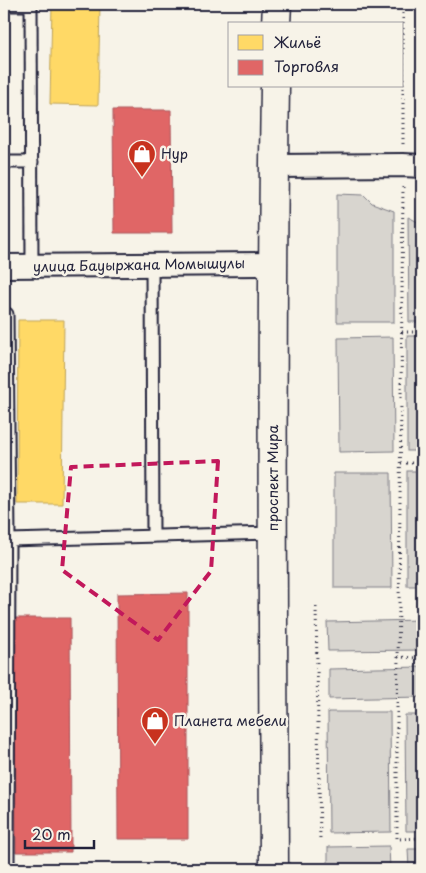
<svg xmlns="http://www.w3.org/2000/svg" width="426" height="873" viewBox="0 0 426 873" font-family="'Playpen Sans',sans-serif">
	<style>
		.green { fill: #d8d5cf; stroke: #7d7c85 }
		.homes { fill: #ffd966; stroke: #bda259 }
		.shops { fill: #e06666; stroke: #a75259 }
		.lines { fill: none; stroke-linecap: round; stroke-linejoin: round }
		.lane-casing { stroke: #22223b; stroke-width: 15 }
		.street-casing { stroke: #22223b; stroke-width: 26 }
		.secondary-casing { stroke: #22223b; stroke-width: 31 }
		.path { stroke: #22223b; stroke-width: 3; stroke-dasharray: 1 4; stroke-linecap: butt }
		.lane { stroke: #f7f3e8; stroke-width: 11 }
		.street { stroke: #f7f3e8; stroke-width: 22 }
		.secondary { stroke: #f7f3e8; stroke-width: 28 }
		.marked { fill: none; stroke: #c2185b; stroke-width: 4; stroke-dasharray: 10 6; stroke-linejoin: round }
		.labels { text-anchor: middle; stroke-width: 5; stroke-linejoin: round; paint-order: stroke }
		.poi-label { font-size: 14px; fill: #22223b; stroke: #f7f3e8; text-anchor: start }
		.street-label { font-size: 14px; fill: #22223b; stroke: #f7f3e8 }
	</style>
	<rect width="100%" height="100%" fill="#f7f3e8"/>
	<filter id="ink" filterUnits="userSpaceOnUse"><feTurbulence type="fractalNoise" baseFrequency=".02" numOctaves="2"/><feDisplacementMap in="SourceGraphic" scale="10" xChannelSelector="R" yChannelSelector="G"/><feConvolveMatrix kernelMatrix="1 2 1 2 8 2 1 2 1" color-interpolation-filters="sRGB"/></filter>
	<g filter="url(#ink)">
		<g class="green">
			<polygon points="337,194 364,195 372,203 394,211 394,322 337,322"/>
			<polygon points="408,217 422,224 422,322 409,322"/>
			<rect x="407" y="336" width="15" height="115"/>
			<polygon points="393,337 394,451 339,452 338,338"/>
			<rect x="407" y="471" width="15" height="115"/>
			<polygon points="334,473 391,473 392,588 334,588"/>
			<polygon points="422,620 422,650 328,651 327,622"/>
			<polygon points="422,667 422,697 329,699 329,669"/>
			<polygon points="328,712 390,712 391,832 329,833"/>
			<polygon points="405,715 422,715 422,831 406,831"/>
			<polygon points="389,846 390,869 328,869 328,847"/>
			<polygon points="408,849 422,849 422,869 409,869"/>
		</g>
		<g class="homes">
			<polygon points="52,4 100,4 98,105 50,104"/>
			<polygon points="18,320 64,320 62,504 17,504"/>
		</g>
		<g class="shops">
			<polygon points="113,110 171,110 172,233 114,233"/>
			<polygon points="188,593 188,839 118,839 117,594"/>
			<polygon points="15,618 70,618 71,852 16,852"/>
		</g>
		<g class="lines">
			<defs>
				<g id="lane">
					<polyline points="31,4 32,266"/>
					<polyline points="4,5 31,5"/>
					<polyline points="4,162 32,162"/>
					<polyline points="152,265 153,536"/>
					<polyline points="7,314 9,540 8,869"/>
					<polyline points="9,540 272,533"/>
				</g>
				<g id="street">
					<polyline points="274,166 403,165 422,166"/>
					<polyline points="4,266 274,264"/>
				</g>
				<g id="secondary">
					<polyline points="276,24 277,4"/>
					<path d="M274,869C273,608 271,347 275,86"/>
				</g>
			</defs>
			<use href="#lane" class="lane-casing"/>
			<use href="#street" class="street-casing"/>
			<use href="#secondary" class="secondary-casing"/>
			<g class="path">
				<polyline points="403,144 403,4"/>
				<polyline points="403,187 399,607 397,708 397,839 422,838"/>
				<polyline points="402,332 422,332"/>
				<polyline points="401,463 422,463"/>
				<polyline points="316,607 320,840"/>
				<polyline points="398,657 422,658"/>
			</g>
			<use href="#lane" class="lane"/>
			<use href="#street" class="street"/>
			<use href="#secondary" class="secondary"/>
		</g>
	</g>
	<path class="marked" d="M218,461L211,571L158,640L62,570L71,467Z"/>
	<defs>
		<symbol id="shop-pin" viewBox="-11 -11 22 30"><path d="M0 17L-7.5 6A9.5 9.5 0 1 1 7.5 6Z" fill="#c8321e" stroke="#f7f3e8"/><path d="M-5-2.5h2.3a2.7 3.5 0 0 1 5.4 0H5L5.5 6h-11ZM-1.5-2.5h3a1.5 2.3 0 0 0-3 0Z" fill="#fff"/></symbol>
	</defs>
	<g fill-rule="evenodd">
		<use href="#shop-pin" x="126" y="138" width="32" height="43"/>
		<use href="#shop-pin" x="139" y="705" width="32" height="43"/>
	</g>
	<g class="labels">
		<g class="poi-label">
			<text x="161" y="159">Нур</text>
			<text x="174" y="726">Планета мебели</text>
		</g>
		<g class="street-label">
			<text transform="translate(139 265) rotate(-1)" y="5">улица Бауыржана Момышулы</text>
			<text transform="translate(273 478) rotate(-90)" y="5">проспект Мира</text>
		</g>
	</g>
	<rect width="426" height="873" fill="none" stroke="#f7f3e8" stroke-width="20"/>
	<rect x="10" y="10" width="406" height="853" fill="none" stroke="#22223b" stroke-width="2" filter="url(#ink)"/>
	<rect x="228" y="22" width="175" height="65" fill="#f7f3e8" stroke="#a29fa3"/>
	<rect x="238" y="35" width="25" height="15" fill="#ffd966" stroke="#a29fa3"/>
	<text x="274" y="48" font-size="15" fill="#22223b">Жильё</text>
	<rect x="238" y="60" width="25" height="15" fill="#e06666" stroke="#a29fa3"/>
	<text x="274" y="72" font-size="15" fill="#22223b">Торговля</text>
	<path d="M25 840v8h69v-8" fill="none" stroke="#22223b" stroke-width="2.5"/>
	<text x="32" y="840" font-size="15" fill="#22223b" stroke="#f7f3e8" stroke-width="4" paint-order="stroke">20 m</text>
</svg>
